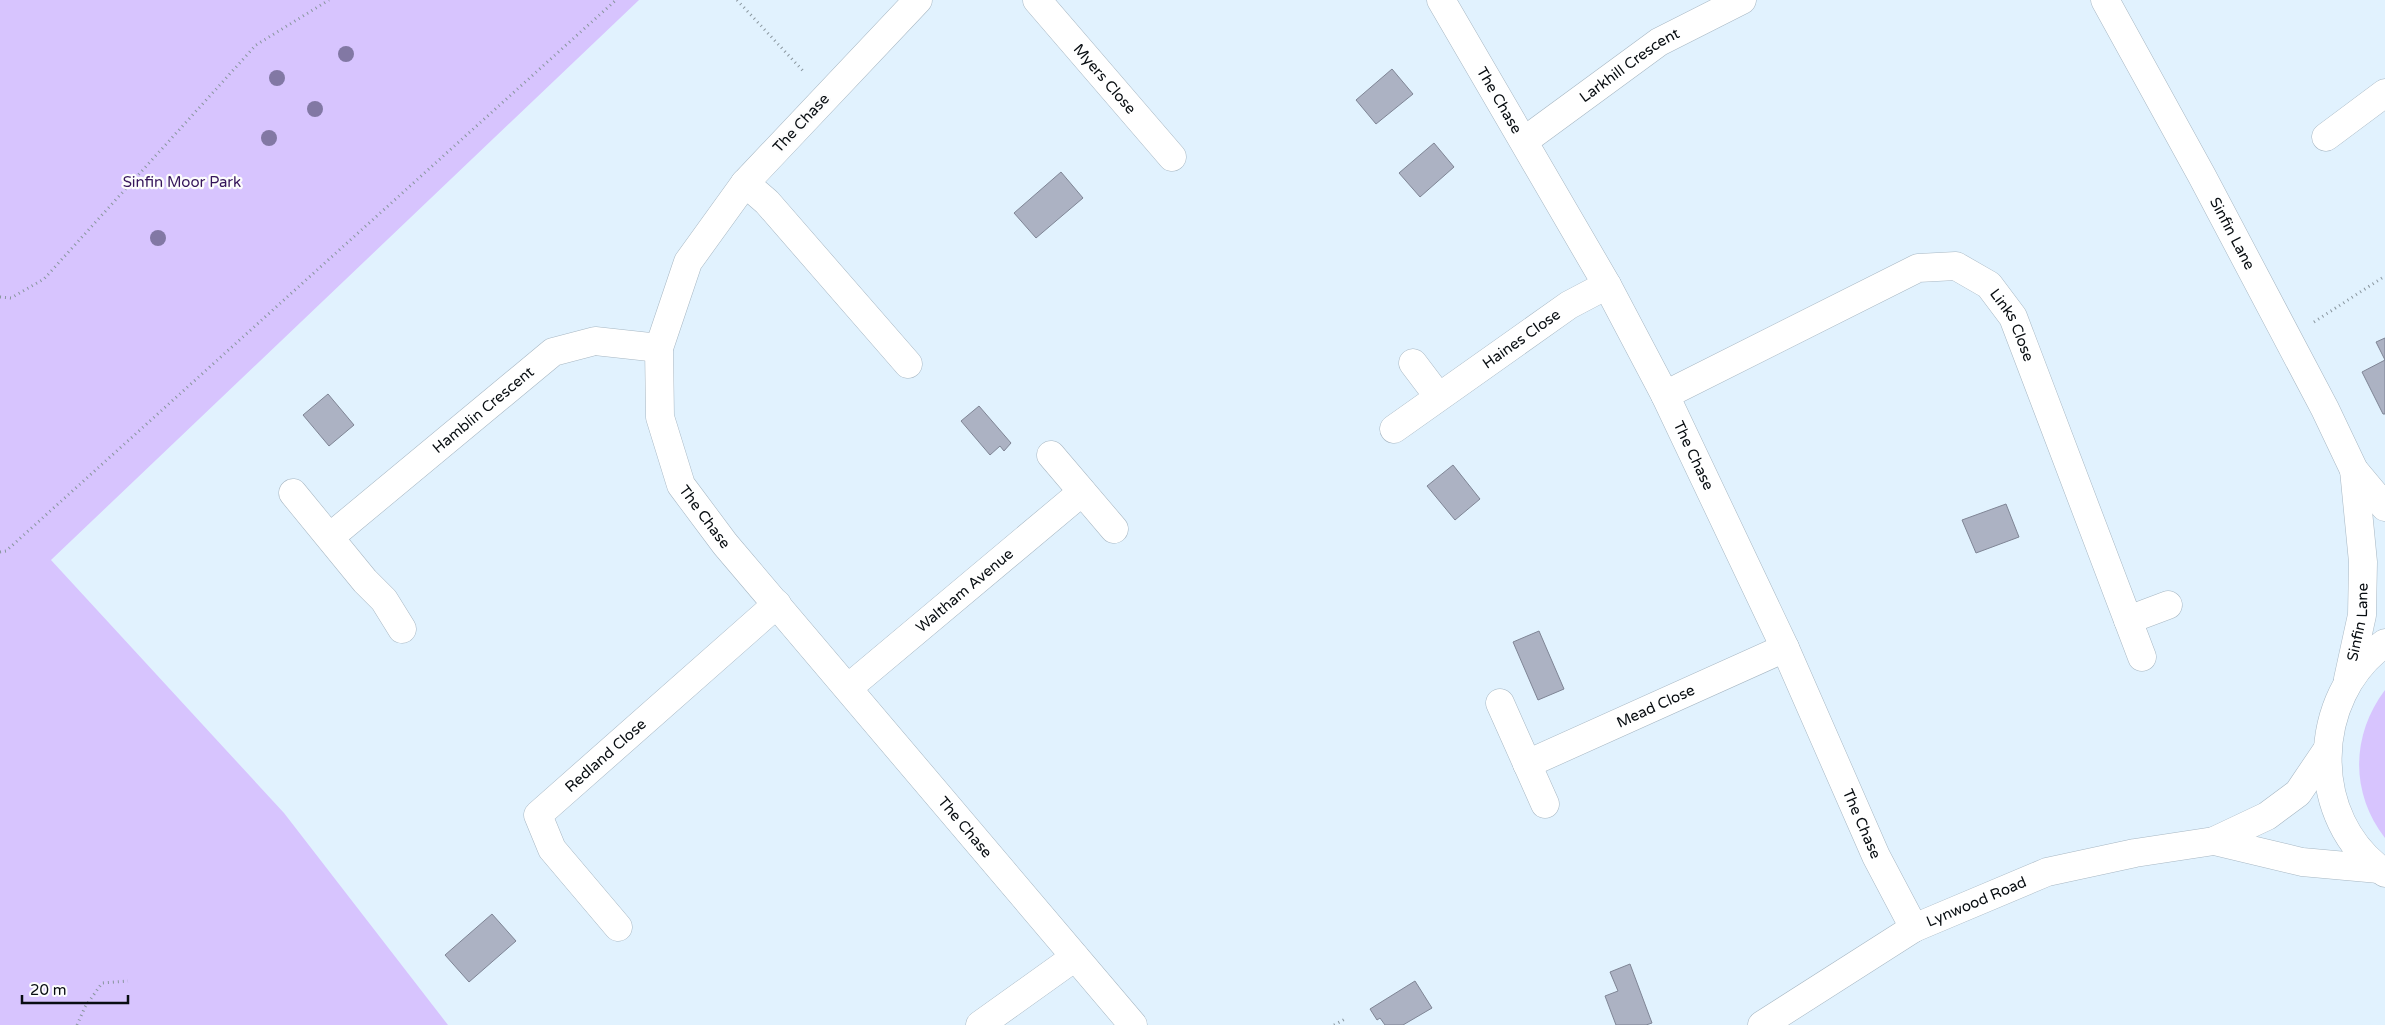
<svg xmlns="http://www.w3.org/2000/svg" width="2385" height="1025" viewBox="0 0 2385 1025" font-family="'Varela Round',sans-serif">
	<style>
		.green { fill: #d7c4fe }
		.building { fill: #acb2c3; stroke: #7f8595 }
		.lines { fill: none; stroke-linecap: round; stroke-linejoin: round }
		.minor-casing { stroke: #a7b7c3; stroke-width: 29 }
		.path { stroke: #89969e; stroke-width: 3; stroke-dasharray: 1 4; stroke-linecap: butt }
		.minor { stroke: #fff; stroke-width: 28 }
		.tree { fill: #8278a4 }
		.labels { text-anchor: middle; stroke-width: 4.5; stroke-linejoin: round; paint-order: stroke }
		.street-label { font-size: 15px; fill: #080d11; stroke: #fcfcfc }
		.park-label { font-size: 15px; fill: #35155a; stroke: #fcfcfc }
	</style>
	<rect width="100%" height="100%" fill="#e1f2fe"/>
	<g class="green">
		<polygon points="0,0 639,0 51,560 284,813 448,1025 0,1025"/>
		<path d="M2385,690V838C2350,793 2351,735 2385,690Z"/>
	</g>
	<g class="building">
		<polygon points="1392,69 1413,94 1376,124 1356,100"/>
		<polygon points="1434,143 1454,167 1420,197 1399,173"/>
		<polygon points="1061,172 1083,198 1036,238 1014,213"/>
		<polygon points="2385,338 2385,414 2383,414 2362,372 2385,360 2376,342"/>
		<polygon points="328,394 354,425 329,446 303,415"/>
		<polygon points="979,406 1011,443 1004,451 1000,446 990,455 961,421"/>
		<polygon points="1453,465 1480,499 1455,520 1427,486"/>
		<polygon points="2006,504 2019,537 1976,553 1962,520"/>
		<polygon points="1539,631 1564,689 1538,700 1513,642"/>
		<polygon points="492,914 516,941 469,982 445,955"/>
		<polygon points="1630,964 1652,1023 1646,1025 1616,1025 1605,996 1618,991 1610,972"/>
		<polygon points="1415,981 1432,1008 1403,1025 1385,1025 1380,1018 1377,1020 1370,1009"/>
	</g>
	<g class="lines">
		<defs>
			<g id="minor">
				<path id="s1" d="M918,0L745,183L688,262L659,348L660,417L681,485L725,544L1133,1025"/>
				<path id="s2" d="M1037,0L1172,157"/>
				<path id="s3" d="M1441,0L1607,285L1665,395L1785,648L1876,856L1914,928"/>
				<path id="s4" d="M2105,0L2202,176L2325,409L2354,470L2385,507"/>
				<polyline points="2326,137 2385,93"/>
				<path id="s5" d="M1524,141L1659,42L1742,0"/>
				<polyline points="745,183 767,202 908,364"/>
				<polyline points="1413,363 1438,396"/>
				<path id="s6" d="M1665,395L1918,268L1956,266L1989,285L2013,317L2142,657"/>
				<path id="s7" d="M1394,429L1569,305L1607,285"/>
				<polyline points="1051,455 1114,529"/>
				<polyline points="293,493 365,581 384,600 402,629"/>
				<path id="s8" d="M330,537L553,352L595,341L659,348"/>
				<polyline points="2128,620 2168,605"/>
				<path d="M2385,643C2310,696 2307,820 2385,873"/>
				<path id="s9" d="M2348,679L2362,615L2363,562L2354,470"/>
				<path id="s10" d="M848,688L1082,492"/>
				<polyline points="1500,703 1545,804"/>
				<path id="s11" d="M1527,764L1785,648"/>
				<polyline points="2214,841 2302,862 2379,869"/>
				<path id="s12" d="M618,927L552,849L538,815L777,604"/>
				<polyline points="980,1025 1075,957"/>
				<path id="s13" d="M1762,1025L1914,928L2047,872L2135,853L2214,841L2267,816L2298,793L2327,750"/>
			</g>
		</defs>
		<use href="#minor" class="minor-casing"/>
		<g class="path">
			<polyline points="737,0 805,73"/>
			<polyline points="0,297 11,298 44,279 256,45 329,0"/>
			<polyline points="2314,322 2385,276"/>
			<polyline points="0,552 6,551 616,0"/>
			<polyline points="77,1025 85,1007 102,983 128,981"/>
			<polyline points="1334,1025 1347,1018"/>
		</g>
		<use href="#minor" class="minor"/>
	</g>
	<g class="tree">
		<circle cx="346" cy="54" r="8"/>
		<circle cx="277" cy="78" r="8"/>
		<circle cx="315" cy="109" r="8"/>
		<circle cx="269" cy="138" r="8"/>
		<circle cx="158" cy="238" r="8"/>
	</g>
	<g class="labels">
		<g class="street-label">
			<text dy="5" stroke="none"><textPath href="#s5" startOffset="130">Larkhill Crescent</textPath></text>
			<text dy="5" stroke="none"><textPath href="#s2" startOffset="104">Myers Close</textPath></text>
			<text dy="5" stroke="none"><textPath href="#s3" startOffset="116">The Chase</textPath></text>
			<text transform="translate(801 123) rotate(-47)" y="5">The Chase</text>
			<text dy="5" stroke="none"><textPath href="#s4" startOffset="266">Sinfin Lane</textPath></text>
			<text dy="5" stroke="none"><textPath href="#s6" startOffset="406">Links Close</textPath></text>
			<text dy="5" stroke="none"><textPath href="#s7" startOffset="156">Haines Close</textPath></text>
			<text dy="5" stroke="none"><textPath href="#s8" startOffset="199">Hamblin Crescent</textPath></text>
			<text dy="5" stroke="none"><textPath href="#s3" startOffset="521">The Chase</textPath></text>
			<text dy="5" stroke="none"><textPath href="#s1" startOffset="620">The Chase</textPath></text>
			<text dy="5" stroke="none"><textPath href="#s10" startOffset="152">Waltham Avenue</textPath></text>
			<text dy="5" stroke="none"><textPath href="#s9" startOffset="58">Sinfin Lane</textPath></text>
			<text dy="5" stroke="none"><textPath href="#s11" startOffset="141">Mead Close</textPath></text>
			<text dy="5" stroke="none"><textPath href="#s12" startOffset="229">Redland Close</textPath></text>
			<text dy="5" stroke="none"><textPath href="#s3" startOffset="926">The Chase</textPath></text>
			<text dy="5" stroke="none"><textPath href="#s1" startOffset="1025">The Chase</textPath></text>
			<text dy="5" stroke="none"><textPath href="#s13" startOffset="248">Lynwood Road</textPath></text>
		</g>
		<g class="park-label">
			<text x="182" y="187">Sinfin Moor Park</text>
		</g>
	</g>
	<path d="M22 995v8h106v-8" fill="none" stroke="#080d11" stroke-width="2.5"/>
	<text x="30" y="995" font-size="15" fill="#080d11" stroke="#fcfcfc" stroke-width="4" paint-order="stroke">20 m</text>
</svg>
